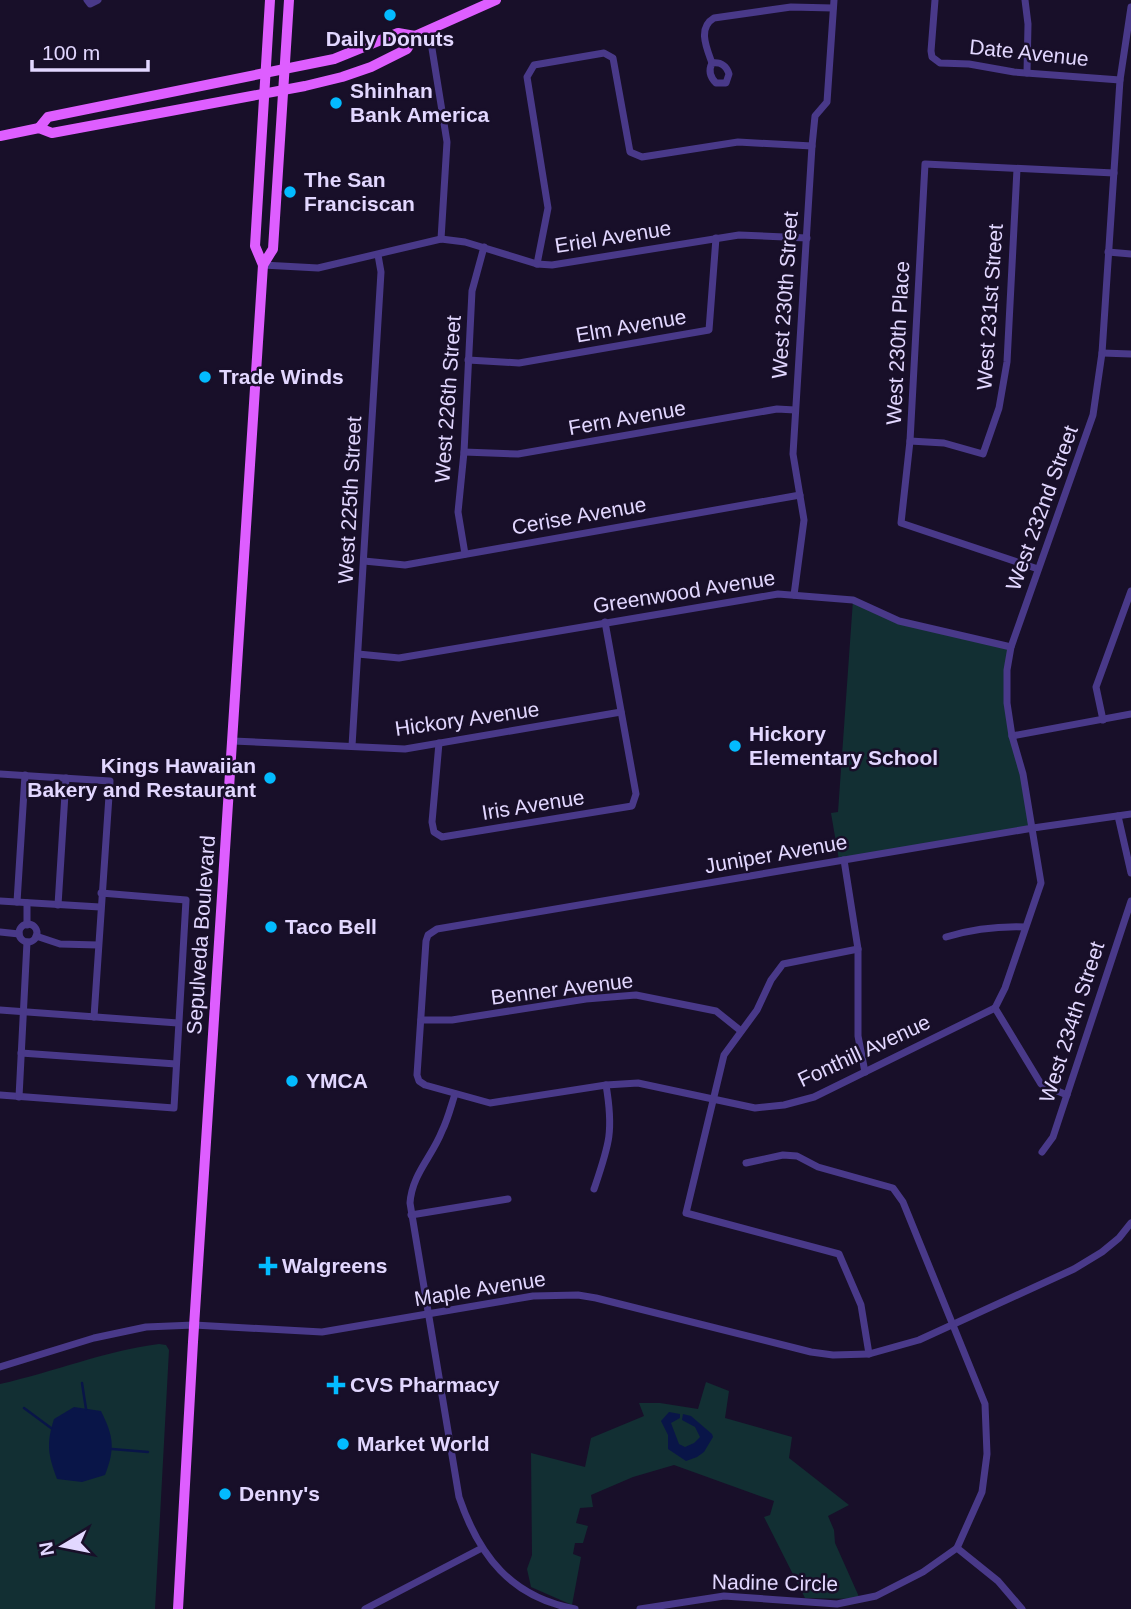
<svg xmlns="http://www.w3.org/2000/svg" width="1131" height="1609" viewBox="0 0 1131 1609" font-family="Helvetica,sans-serif">
	<style>
		.green { fill: #122f33 }
		.water { fill: #091548 }
		.lines { fill: none; stroke-linecap: round; stroke-linejoin: round }
		.stream { stroke: #091548; stroke-width: 2.5 }
		.minor { stroke: #493989; stroke-width: 7 }
		.major { stroke: #de5eff; stroke-width: 10 }
		.poi-dot { fill: #03bbff; stroke: #180f29; stroke-width: 2.5 }
		.labels { text-anchor: middle; stroke-width: 5; stroke-linejoin: round; paint-order: stroke }
		.poi-label { font-size: 21px; font-weight: bold; fill: #e2d7ff; stroke: #180f29; text-anchor: start }
		.street-label { font-size: 21px; fill: #e2d7ff; stroke: #180f29 }
	</style>
	<rect width="100%" height="100%" fill="#180f29"/>
	<g class="green">
		<polygon points="853,600 880,613 1009,648 1005,687 1031,828 839,860 831,813 838,812"/>
		<path d="M159,1344L166,1345L169,1350L155,1609H0V1384C54,1372 104,1351 159,1344Z"/>
		<polygon points="706,1382 729,1391 725,1418 792,1437 789,1458 849,1505 828,1516 834,1530 835,1543 860,1599 805,1598 764,1517 770,1515 774,1501 674,1465 633,1477 591,1495 593,1507 580,1508 576,1523 588,1526 583,1543 575,1543 573,1554 581,1557 572,1605 531,1587 527,1569 532,1555 531,1453 585,1467 591,1438 644,1416 639,1403 660,1403 698,1409"/>
	</g>
	<g class="water">
		<path d="M74,1407L101,1411C114,1437 115,1449 105,1475L82,1482L57,1479C48,1455 46,1444 54,1419Z"/>
		<polygon points="669,1412 680,1414 680,1418 671,1423 679,1444 685,1447 694,1443 700,1437 695,1427 682,1420 683,1414 691,1416 712,1434 713,1437 704,1452 697,1457 686,1461 668,1449 668,1435 661,1421"/>
	</g>
	<g class="lines">
		<g class="stream">
			<polyline points="82,1383 86,1409"/>
			<polyline points="24,1408 51,1428"/>
			<polyline points="112,1449 148,1452"/>
		</g>
		<g class="minor">
			<polyline points="87,0 90,4 98,0"/>
			<polyline points="935,0 931,51 932,57 940,63 969,64 1014,72 1120,80"/>
			<polyline points="1025,0 1028,24 1027,73"/>
			<polyline points="429,30 447,142 441,239"/>
			<path d="M712,63C707,49 697,28 714,18L791,7L833,8"/>
			<path d="M712,63C721,62 726,65 729,74L726,83H716C710,77 708,71 712,63Z"/>
			<polyline points="1108,252 1131,254"/>
			<polyline points="537,264 548,208 527,77 534,65 604,53 613,58 630,152 642,157 738,142 812,146"/>
			<polyline points="263,265 318,268 441,239 465,242 537,264 552,265 739,235 807,238"/>
			<polyline points="1102,353 1131,354"/>
			<polyline points="468,360 519,363 709,330 716,238"/>
			<polyline points="910,441 944,443 983,454 999,408 1007,362 1017,169"/>
			<polyline points="464,452 518,454 777,409 795,410"/>
			<polyline points="465,554 458,512 464,452 472,291 484,247"/>
			<polyline points="364,561 405,565 800,495"/>
			<polyline points="1038,569 901,523 910,441 925,164 1114,173"/>
			<polyline points="794,595 804,520 793,454 812,146 815,116 827,102 834,0"/>
			<polyline points="358,654 399,658 778,594 853,600 899,621 1011,647"/>
			<polyline points="1103,720 1096,687 1131,591"/>
			<polyline points="1012,736 1131,714"/>
			<polyline points="233,741 405,749 621,712"/>
			<polyline points="439,743 432,822 434,832 442,837 632,806 636,794 605,622"/>
			<polyline points="352,746 381,272 378,255"/>
			<polyline points="0,774 110,781 94,1017"/>
			<polyline points="1118,816 1131,873"/>
			<polyline points="844,860 858,949 858,1036 865,1072"/>
			<polyline points="0,901 100,907"/>
			<polyline points="17,902 25,775"/>
			<polyline points="27,903 27,925"/>
			<polyline points="58,905 66,778"/>
			<circle cx="28" cy="933" r="9"/>
			<polyline points="0,932 19,934"/>
			<polyline points="36,936 60,944 98,945"/>
			<path d="M946,937C973,929 996,926 1025,927"/>
			<polyline points="858,949 783,964 771,980 757,1010 724,1055 686,1213 839,1254 861,1305 869,1354"/>
			<polyline points="995,1008 814,1097 784,1105 755,1108 638,1083 606,1085 490,1103 425,1085 419,1081 417,1075 426,941 428,935 437,929 1033,828 1131,814"/>
			<polyline points="995,1008 1005,988 1041,883 1023,774 1012,736 1007,703 1007,670 1011,647 1093,415 1102,353 1120,80 1131,7"/>
			<polyline points="995,1008 1041,1084 1067,1095"/>
			<polyline points="0,1010 178,1023"/>
			<polyline points="421,1020 452,1020 586,999 636,995 716,1011 741,1031"/>
			<polyline points="21,1053 176,1064"/>
			<path d="M455,1094C451,1106 448,1119 442,1131C432,1157 412,1174 410,1203L459,1497C479,1556 511,1597 575,1609"/>
			<polyline points="0,1095 174,1108 186,900 101,893"/>
			<polyline points="19,1097 27,942"/>
			<polyline points="1042,1152 1053,1137 1131,901"/>
			<path d="M594,1189C609,1145 614,1132 606,1085"/>
			<polyline points="411,1215 508,1199"/>
			<polyline points="0,1367 94,1338 146,1327 194,1325 322,1332 533,1296 578,1295 596,1298 811,1352 833,1355 869,1354 919,1340 1074,1269 1102,1252 1119,1238 1131,1223"/>
			<polyline points="957,1548 998,1581 1022,1609"/>
			<polyline points="365,1609 482,1548"/>
			<polyline points="640,1609 724,1596 837,1604 876,1596 923,1572 957,1548 982,1492 987,1454 985,1404 903,1202 893,1188 818,1167 797,1156 783,1155 746,1163"/>
		</g>
		<g class="major">
			<polyline points="39,128 48,117 334,59 398,33 415,36 496,0"/>
			<polyline points="0,136 39,128 52,133 305,86 342,77 371,67 407,49 415,36"/>
			<polyline points="263,265 273,249 289,0"/>
			<polyline points="178,1609 193,1342 263,265 255,246 270,0"/>
		</g>
	</g>
	<g class="poi-dot">
		<circle cx="390" cy="15" r="7"/>
		<circle cx="336" cy="103" r="7"/>
		<circle cx="290" cy="192" r="7"/>
		<circle cx="205" cy="377" r="7"/>
		<circle cx="735" cy="746" r="7"/>
		<circle cx="270" cy="778" r="7"/>
		<circle cx="271" cy="927" r="7"/>
		<circle cx="292" cy="1081" r="7"/>
		<path d="M264.5 1255.5h7v7h7v7h-7v7h-7v-7h-7v-7h7z"/>
		<path d="M332.5 1374.5h7v7h7v7h-7v7h-7v-7h-7v-7h7z"/>
		<circle cx="343" cy="1444" r="7"/>
		<circle cx="225" cy="1494" r="7"/>
	</g>
	<g class="labels">
		<g class="poi-label">
			<text x="390" y="46" text-anchor="middle">Daily Donuts</text>
			<text x="350" y="98">Shinhan<tspan x="350" dy="24">Bank America</tspan></text>
			<text x="304" y="187">The San<tspan x="304" dy="24">Franciscan</tspan></text>
			<text x="219" y="384">Trade Winds</text>
			<text x="749" y="741">Hickory<tspan x="749" dy="24">Elementary School</tspan></text>
			<text x="256" y="773" text-anchor="end">Kings Hawaiian<tspan x="256" dy="24">Bakery and Restaurant</tspan></text>
			<text x="285" y="934">Taco Bell</text>
			<text x="306" y="1088">YMCA</text>
			<text x="282" y="1273">Walgreens</text>
			<text x="350" y="1392">CVS Pharmacy</text>
			<text x="357" y="1451">Market World</text>
			<text x="239" y="1501">Denny's</text>
		</g>
		<g class="street-label">
			<text transform="translate(1029 53) rotate(6)" y="7">Date Avenue</text>
			<text transform="translate(613 237) rotate(-9)" y="7">Eriel Avenue</text>
			<text transform="translate(785 295) rotate(-86)" y="7">West 230th Street</text>
			<text transform="translate(990 307) rotate(-86)" y="7">West 231st Street</text>
			<text transform="translate(631 326) rotate(-10)" y="7">Elm Avenue</text>
			<text transform="translate(898 343) rotate(-87)" y="7">West 230th Place</text>
			<text transform="translate(448 399) rotate(-86)" y="7">West 226th Street</text>
			<text transform="translate(627 418) rotate(-10)" y="7">Fern Avenue</text>
			<text transform="translate(350 500) rotate(-87)" y="7">West 225th Street</text>
			<text transform="translate(1042 508) rotate(-70)" y="7">West 232nd Street</text>
			<text transform="translate(579 516) rotate(-10)" y="7">Cerise Avenue</text>
			<text transform="translate(684 592) rotate(-9)" y="7">Greenwood Avenue</text>
			<text transform="translate(467 719) rotate(-8)" y="7">Hickory Avenue</text>
			<text transform="translate(533 805) rotate(-9)" y="7">Iris Avenue</text>
			<text transform="translate(776 854) rotate(-10)" y="7">Juniper Avenue</text>
			<text transform="translate(201 935) rotate(-86)" y="7">Sepulveda Boulevard</text>
			<text transform="translate(562 989) rotate(-7)" y="7">Benner Avenue</text>
			<text transform="translate(1072 1022) rotate(-72)" y="7">West 234th Street</text>
			<text transform="translate(864 1051) rotate(-25)" y="7">Fonthill Avenue</text>
			<text transform="translate(480 1289) rotate(-9)" y="7">Maple Avenue</text>
			<text transform="translate(775 1583) rotate(1)" y="7">Nadine Circle</text>
		</g>
	</g>
	<g transform="translate(63 1546) rotate(260)" stroke="#180f29" stroke-width="5" paint-order="stroke">
	<path d="M0-5L12 26L0 18L-12 26Z" fill="#e2d7ff"/>
	<text y="-10" font-size="19" font-weight="bold" text-anchor="middle" fill="#e2d7ff">N</text>
	</g>
	<path d="M32 60v10h116v-10" fill="none" stroke="#e2d7ff" stroke-width="3.5"/>
	<text x="42" y="60" font-size="21" fill="#e2d7ff" stroke="#180f29" stroke-width="5" paint-order="stroke">100 m</text>
</svg>
